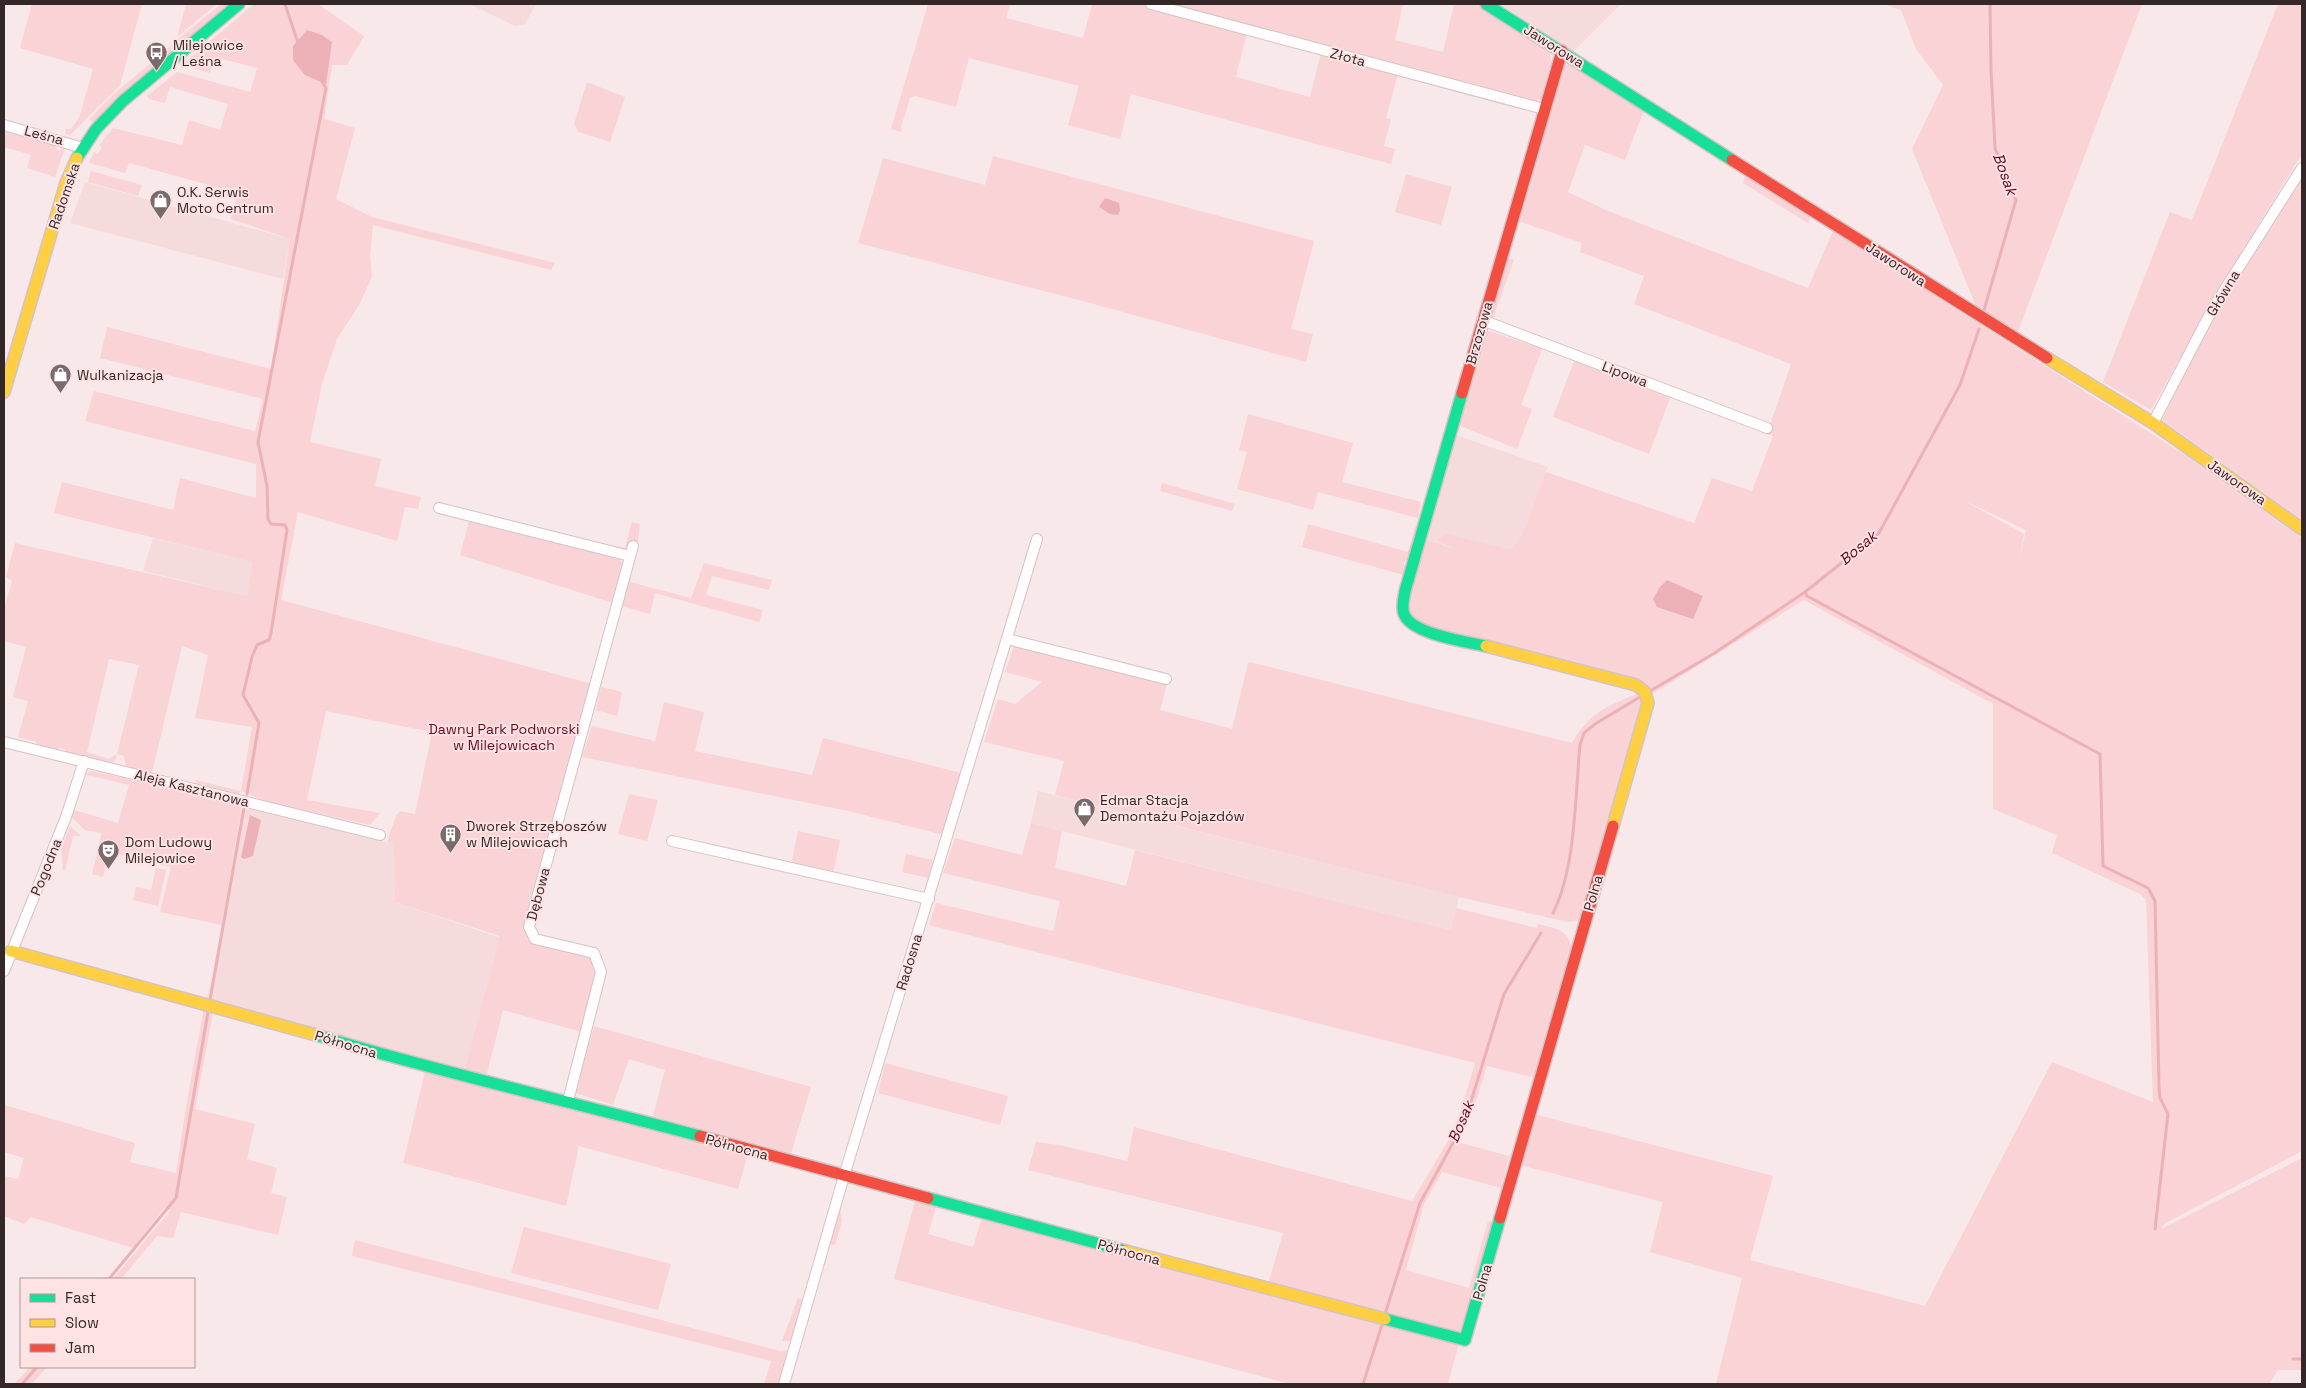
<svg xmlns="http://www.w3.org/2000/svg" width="2306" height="1388" viewBox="0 0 2306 1388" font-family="'Space Grotesk',sans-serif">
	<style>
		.built { fill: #f6dbdc }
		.green { fill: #f9d3d5; fill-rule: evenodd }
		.water { fill: #ecb1b7 }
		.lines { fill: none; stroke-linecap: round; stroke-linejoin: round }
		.stream { stroke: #ecb1b7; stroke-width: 3 }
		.street-casing { stroke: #d2c4c5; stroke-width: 12 }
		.fast-casing { stroke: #d2c4c5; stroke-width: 14 }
		.slow-casing { stroke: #d2c4c5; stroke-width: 14 }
		.jam-casing { stroke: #d2c4c5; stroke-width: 14 }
		.street { stroke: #fefcfc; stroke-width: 10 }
		.fast { stroke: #16e098; stroke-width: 11 }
		.slow { stroke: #ffcf43; stroke-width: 11 }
		.jam { stroke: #f24e42; stroke-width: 11 }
		.labels { text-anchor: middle; stroke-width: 4; stroke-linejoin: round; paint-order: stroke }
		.poi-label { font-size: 14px; fill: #342728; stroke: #ffe2e3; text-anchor: start }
		.street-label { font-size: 14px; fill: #342728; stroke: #ffe2e3 }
		.park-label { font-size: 14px; fill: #640921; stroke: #ffe2e3 }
		.water-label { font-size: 15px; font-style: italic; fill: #5d011c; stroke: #ffe2e3 }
	</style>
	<rect width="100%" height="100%" fill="#f9e8e9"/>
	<g class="built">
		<polygon points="469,4 536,4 525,24 515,26"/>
		<polygon points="1501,4 1621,4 1573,52"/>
		<polygon points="85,182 290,239 283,279 70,223"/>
		<polygon points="1456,435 1548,467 1510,566 1426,539"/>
		<polygon points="153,538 252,562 247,596 143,571"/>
		<polygon points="1038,791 1459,897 1451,930 1031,823"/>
		<polygon points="241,807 393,844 395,902 501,938 465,1069 207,999 222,925"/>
	</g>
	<g class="green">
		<polygon points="32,4 142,4 120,85 70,135 65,134 66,129 71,129 79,118 93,69 20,48"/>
		<polygon points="186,4 217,4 177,37"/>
		<polygon points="221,4 230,4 180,44 178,39"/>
		<path d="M254,4H318L364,36L347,65H332L324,119L355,128L336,199L372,217L555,263L551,270L373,225L370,255L372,277L359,305L337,339L322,384L310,442L381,459L375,486L421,497L418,509L405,507L397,541L298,512L281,600L592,684L525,925L532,942L592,959L597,975L582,1032L503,1010L484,1085L748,1154L738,1189L579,1146L566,1206L403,1163L425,1072L465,1069L500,936L395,902L393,844L387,842L396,816L400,811L415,814L432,732L326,711L307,800L380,813L370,825L267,802L241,791L238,794L195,783V780L241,791L252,727L195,718L208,655L182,646L153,769L150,773L126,767L124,756L117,754L115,761L110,763L65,752V749L59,748L57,750L37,745L36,742L18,737L28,701L13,697L26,647L4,641V608L12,581L6,577L15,543L247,596L252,562L54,513L62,482L173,510L180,478L256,498V464L85,421L94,391L255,431L263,399L100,358L107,327L271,369L290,239L231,219L238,193L129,163L125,173L89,163L94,152L98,154L102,147L99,145L113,128L182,145L189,120L220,130L228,104L170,87L165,103L149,99L147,96L177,72L250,92L257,68L215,57L210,73L182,65ZM109,659L139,665L117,754L109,759L87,752Z"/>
		<path d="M928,4H1010L1006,18L1083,38L1092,4H1403L1395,40L1443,52L1454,4H1475L1543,43L1550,51L1551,61L1542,98L1534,102L1398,74L1386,118L1391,119L1384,146L1395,149L1391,164L1131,94L1120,139L1068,125L1079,86L969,58L956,107L915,96L910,98L901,127L902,132L891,129ZM1247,33L1321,53L1310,97L1236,77Z"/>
		<polygon points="1883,4 2142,4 2017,334 1978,311 1912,149 1943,85 1916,49 1901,10"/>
		<polygon points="2278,4 2302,4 2302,154 2215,295 2151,410 2103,382 2170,212 2192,220"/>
		<polygon points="171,46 171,52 93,122 89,119 115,93"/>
		<path d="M1571,63L1644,110L1625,160L1585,145L1568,192L1608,211L1808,288L1833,231L2188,457L2302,538V1151L2164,1224L2161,1229L2302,1158V1370H2278L2269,1384H1716L1742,1278L1650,1252L1663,1202L1520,1165L1534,1114L1773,1176L1750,1260L1925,1306L2052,1062L2153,1102L2146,900L2140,894L2052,853L2057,835L1993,809V704L1804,600L1652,694L1426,627L1409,614L1408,589L1426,539L1455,549L1436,540L1446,534L1507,549L1513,548L1522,535L1546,472L1694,523L1712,478L1752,491L1773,436L1767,434L1791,364L1634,304L1644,276L1580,252L1582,243L1521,222L1517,217L1563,66ZM1963,500L2026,530L2019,562L2024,534Z"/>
		<polygon points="587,82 625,97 610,142 579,132 574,124"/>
		<polygon points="6,132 55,145 57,150 61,150 62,146 65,148 55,177 27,168 31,155 4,147"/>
		<polygon points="993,156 1314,241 1291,329 1313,334 1306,362 1090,303 858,243 883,158 985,185"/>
		<polygon points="91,171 142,185 138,196 88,182"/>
		<polygon points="1406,174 1452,187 1441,225 1395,212"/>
		<polygon points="1745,175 1812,216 1808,223 1743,183"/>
		<polygon points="2302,177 2302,520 2162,420 2202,337"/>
		<polygon points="1504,258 1514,260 1493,318 1488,314"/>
		<polygon points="1486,330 1542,349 1521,405 1532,409 1517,449 1456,424"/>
		<polygon points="1574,361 1670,398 1649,454 1553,417"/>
		<polygon points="1248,414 1353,443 1342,482 1421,502 1410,559 1404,561 1404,565 1407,568 1404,575 1302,547 1308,524 1408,552 1418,518 1318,492 1313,510 1237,489 1247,452 1239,450"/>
		<polygon points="1162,483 1235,504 1232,511 1160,491"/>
		<polygon points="469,521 614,553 619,557 623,565 613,603 460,555"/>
		<polygon points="632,522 640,524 637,547 623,551 615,546 625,548"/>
		<polygon points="704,563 772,580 769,590 712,576 706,595 763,610 759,622 655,593 650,614 622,606 626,580 631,576 630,582 691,598"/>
		<path d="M1017,638L1169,676L1160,710L1232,729L1248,663L1250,662L1572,743C1590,711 1607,707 1639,693L1643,700L1582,915L1577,921L1568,922L1459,897L1055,795L1064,761L984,742L998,699L1015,704L1042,682L1005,672Z"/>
		<polygon points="601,687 622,692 617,716 596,710"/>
		<polygon points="664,702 704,712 695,751 812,775 823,738 961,773 944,835 848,811 582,757 592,726 655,741"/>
		<polygon points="92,771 177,790 178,787 241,807 222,925 160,912 171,867 109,852 103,877 92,874 98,850 108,852 110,847 99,844 101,833 85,830 71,817 71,809 118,823 129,785 84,774"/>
		<polygon points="629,794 658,800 647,841 618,834"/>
		<path d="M1031,823L1062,831L1055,868L1126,886L1135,850L1451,930L1456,908L1537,928L1538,924C1555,928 1568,930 1572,948L1536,1078L1487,1066L1477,1098L1457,1142L1509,1156L1501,1188L1442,1172L1424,1204L1406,1270L1469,1288L1488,1221L1494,1223L1468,1319L1459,1333L1268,1284L1283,1233L1028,1170L1036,1142L1059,1145L1127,1161L1134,1127L1412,1201L1448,1141L1459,1116L1475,1063L929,925L936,903L1053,931L1060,901L943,873L955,838L1022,855Z"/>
		<polygon points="70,826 81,836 73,836 65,871 63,870 61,849"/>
		<polygon points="798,831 840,840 833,874 791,865"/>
		<polygon points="906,854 933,860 928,878 902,872"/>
		<polygon points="156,868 166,870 158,906 133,900 136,887 151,890"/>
		<polygon points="204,1007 212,1010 213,1013 195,1109 255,1124 247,1159 277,1168 271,1193 287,1197 278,1235 181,1212 173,1238 157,1236 121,1279 113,1279 171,1210 164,1208 133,1248 31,1217 24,1224 4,1216 4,1176 18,1179 24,1158 4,1152 4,1105 135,1143 130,1162 176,1173 186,1107"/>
		<polygon points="594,1026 811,1087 791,1153 653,1116 665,1070 629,1059 613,1105 575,1093"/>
		<polygon points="885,1063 1008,1096 1000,1125 878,1093"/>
		<polygon points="915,1201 936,1207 928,1234 973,1247 982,1217 1459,1343 1448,1384 1290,1384 894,1279"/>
		<polygon points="840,1207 842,1221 835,1245 830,1244"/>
		<polygon points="524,1227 671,1264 658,1310 511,1273"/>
		<polygon points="355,1240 780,1351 790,1350 781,1384 764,1384 771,1361 352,1256"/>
		<polygon points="798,1298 804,1300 791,1341 782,1341"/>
		<polygon points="30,1367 47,1367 32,1384 14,1384"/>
	</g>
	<g class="water">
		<polygon points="307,30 322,35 332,42 326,84 305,75 293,60 293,46"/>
		<polygon points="1105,198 1119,203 1120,210 1118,215 1110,214 1099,207"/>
		<polygon points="1667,580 1703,596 1693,619 1657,607 1653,599 1660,587"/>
		<polygon points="250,815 261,820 253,856 244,859 241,857"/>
	</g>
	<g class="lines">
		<g class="stream">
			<polyline points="285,4 298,43"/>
			<polyline points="1984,310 2016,200 1995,148 1991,70 1990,4"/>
			<polyline points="1805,592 1807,596 2100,754 2103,866 2148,888 2155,901 2159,1087 2160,1098 2168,1114 2155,1229"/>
			<polyline points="1650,691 1713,654 1805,592 1879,533 1960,385 1979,329"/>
			<polyline points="247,794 259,723 243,695 252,657 257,645 269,640 271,633 287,530 285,525 271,524 268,519 267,486 258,442 326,88 321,80"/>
			<path d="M1553,913C1576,868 1575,796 1580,745L1584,733L1595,724L1640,697"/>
			<polyline points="210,1000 244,808"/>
			<polyline points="109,1279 176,1198 208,1012"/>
			<polyline points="1385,1314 1420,1203 1465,1121 1504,994 1541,933"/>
			<polyline points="2293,1359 2302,1359"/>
			<polyline points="22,1384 37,1367"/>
			<polyline points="1363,1384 1382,1325"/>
		</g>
		<defs>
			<g id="street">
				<polyline points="1151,4 1544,109"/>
				<polyline points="4,125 83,148"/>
				<polyline points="1482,320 1767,428"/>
				<polyline points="2153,423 2213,308 2302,168"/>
				<polyline points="439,508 630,556"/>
				<polyline points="1007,639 1166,679"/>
				<polyline points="4,742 380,835"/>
				<polyline points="672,841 929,899"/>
				<polyline points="4,971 66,817 84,761"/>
				<polyline points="568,1101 601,972 594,953 535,939 529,927 633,546"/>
				<polyline points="784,1384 844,1176 1037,539"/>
			</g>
			<g id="fast">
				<polyline points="1486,4 1732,160"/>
				<polyline points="77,158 96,129 123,101 239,4"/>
				<path d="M1462,393L1405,591C1404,598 1401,607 1404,614C1411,634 1467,642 1486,646"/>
				<path d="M316,1035C443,1073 572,1102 700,1136"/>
				<polyline points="928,1198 1126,1251"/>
				<polyline points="1385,1319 1465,1340 1500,1218"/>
			</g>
			<g id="slow">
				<polyline points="2047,358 2153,423 2302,529"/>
				<polyline points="4,392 66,183 77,158"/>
				<polyline points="1486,646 1636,685 1645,692 1648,703 1613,826"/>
				<polyline points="11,951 316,1035"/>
				<polyline points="1126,1251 1385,1319"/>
			</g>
			<g id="jam">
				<polyline points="1732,160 2047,358"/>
				<polyline points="1462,393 1562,51"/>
				<polyline points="700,1136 928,1198"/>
				<polyline points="1500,1218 1613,826"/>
			</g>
		</defs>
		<use href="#street" class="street-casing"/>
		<use href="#fast" class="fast-casing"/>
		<use href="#slow" class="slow-casing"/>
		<use href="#jam" class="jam-casing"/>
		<use href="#street" class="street"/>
		<use href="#fast" class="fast"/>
		<use href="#slow" class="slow"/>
		<use href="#jam" class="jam"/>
	</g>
	<defs>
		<symbol id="bus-pin" viewBox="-11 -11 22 30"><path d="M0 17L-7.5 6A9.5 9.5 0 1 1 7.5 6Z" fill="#796b6c" stroke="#ffe2e3"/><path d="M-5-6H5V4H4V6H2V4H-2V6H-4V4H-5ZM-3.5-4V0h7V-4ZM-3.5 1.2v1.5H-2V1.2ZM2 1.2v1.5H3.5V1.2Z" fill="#fff"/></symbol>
		<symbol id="shop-pin" viewBox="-11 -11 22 30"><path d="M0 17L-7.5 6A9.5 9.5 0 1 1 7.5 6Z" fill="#796b6c" stroke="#ffe2e3"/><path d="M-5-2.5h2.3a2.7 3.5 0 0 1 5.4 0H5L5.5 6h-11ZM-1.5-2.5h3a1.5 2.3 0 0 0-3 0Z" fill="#fff"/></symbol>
		<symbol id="building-pin" viewBox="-11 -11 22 30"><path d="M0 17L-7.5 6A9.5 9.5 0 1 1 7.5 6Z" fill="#796b6c" stroke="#ffe2e3"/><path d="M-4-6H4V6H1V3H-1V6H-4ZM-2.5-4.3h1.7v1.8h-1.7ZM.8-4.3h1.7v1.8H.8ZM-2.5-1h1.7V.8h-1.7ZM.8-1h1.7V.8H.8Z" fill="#fff"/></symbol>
		<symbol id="theatre-pin" viewBox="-11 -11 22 30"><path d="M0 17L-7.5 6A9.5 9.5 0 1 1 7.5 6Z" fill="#796b6c" stroke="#ffe2e3"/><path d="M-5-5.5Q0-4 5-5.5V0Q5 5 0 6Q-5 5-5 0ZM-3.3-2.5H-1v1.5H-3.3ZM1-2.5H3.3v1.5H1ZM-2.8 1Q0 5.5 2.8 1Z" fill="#fff"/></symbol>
	</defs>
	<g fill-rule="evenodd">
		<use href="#bus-pin" x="144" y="40" width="25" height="34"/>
		<use href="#shop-pin" x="148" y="188" width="25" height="34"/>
		<use href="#shop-pin" x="48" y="362" width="25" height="34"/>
		<use href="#shop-pin" x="1072" y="796" width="25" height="34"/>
		<use href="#building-pin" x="438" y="822" width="25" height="34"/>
		<use href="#theatre-pin" x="96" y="838" width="25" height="34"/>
	</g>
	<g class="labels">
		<g class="poi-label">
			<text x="173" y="50">Milejowice<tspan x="173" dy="16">/ Leśna</tspan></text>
			<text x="177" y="197">O.K. Serwis<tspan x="177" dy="16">Moto Centrum</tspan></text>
			<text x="77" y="380">Wulkanizacja</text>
			<text x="1100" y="805">Edmar Stacja<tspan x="1100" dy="16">Demontażu Pojazdów</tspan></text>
			<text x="466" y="831">Dworek Strzęboszów<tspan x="466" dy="16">w Milejowicach</tspan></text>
			<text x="125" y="847">Dom Ludowy<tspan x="125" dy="16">Milejowice</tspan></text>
		</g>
		<g class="street-label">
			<text transform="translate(1554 46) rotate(32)" y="5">Jaworowa</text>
			<text transform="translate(1348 57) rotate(15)" y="5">Złota</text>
			<text transform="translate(44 135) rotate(15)" y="5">Leśna</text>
			<text transform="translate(64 196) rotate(-71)" y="5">Radomska</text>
			<text transform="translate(1896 264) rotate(33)" y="5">Jaworowa</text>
			<text transform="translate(2223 293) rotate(-59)" y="5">Główna</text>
			<text transform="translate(1479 333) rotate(-74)" y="5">Brzozowa</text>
			<text transform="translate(1625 374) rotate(21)" y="5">Lipowa</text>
			<text transform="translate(2237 482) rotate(35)" y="5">Jaworowa</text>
			<text transform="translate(192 788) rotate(14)" y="5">Aleja Kasztanowa</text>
			<text transform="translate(46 867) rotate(-68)" y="5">Pogodna</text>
			<text transform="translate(1593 893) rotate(-74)" y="5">Polna</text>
			<text transform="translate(538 894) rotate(-75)" y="5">Dębowa</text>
			<text transform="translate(909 962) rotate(-73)" y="5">Radosna</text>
			<text transform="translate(346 1044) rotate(17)" y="5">Północna</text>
			<text transform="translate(737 1147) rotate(15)" y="5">Północna</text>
			<text transform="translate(1129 1252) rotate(15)" y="5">Północna</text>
			<text transform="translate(1482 1282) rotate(-74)" y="5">Polna</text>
		</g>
		<g class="park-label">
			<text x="504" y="734">Dawny Park Podworski<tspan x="504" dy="16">w Milejowicach</tspan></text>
		</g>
		<g class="water-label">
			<text transform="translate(2005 174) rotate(70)" y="5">Bosak</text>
			<text transform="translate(1858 548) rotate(-40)" y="5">Bosak</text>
			<text transform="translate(1461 1122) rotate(-67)" y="5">Bosak</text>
		</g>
	</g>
	<rect width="2306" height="1388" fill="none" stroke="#342728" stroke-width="10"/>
	<rect x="20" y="1278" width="175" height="90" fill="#ffe2e3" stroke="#ae9798"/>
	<rect x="30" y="1294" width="25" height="8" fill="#16e098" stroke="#ae9798"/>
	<text x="65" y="1303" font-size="15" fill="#342728">Fast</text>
	<rect x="30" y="1319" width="25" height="8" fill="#ffcf43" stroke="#ae9798"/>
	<text x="65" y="1328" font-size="15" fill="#342728">Slow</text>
	<rect x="30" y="1344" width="25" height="8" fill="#f24e42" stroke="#ae9798"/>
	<text x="65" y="1353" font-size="15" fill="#342728">Jam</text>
</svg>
